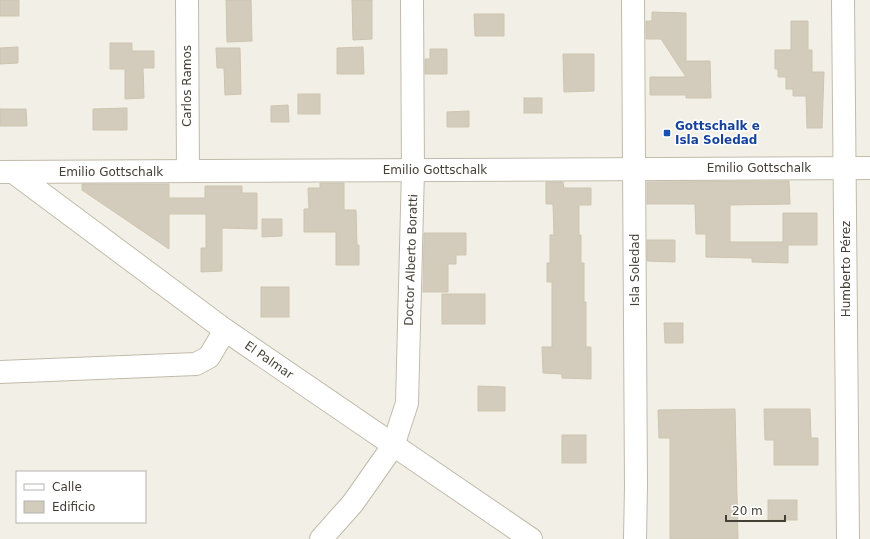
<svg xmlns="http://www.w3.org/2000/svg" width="870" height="539" viewBox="0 0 870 539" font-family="'DejaVu Sans',sans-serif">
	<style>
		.building { fill: #d3ccbc; stroke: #cec4b0 }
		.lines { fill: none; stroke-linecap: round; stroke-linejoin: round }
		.minor-casing { stroke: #c0bbac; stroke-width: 24 }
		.minor { stroke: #fff; stroke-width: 22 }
		.transit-dot { fill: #1a4fb4; stroke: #fff; stroke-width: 1.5 }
		.labels { text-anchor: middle; stroke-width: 3; stroke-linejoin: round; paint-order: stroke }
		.street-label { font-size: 12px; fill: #454036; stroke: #fff }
		.transit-label { font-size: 12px; font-weight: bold; fill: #164399; stroke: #fff; text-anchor: start }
	</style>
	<rect width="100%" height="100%" fill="#f2f0e6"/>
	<g class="building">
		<rect x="0" y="0" width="19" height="16"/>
		<polygon points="226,0 251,0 252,41 227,42"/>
		<polygon points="352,0 372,0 372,39 353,40"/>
		<polygon points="652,12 686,13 686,61 710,61 711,98 686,98 686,95 650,95 650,77 686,77 661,39 646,39 646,21 652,21"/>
		<polygon points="474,14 504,14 504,36 475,36"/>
		<polygon points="791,21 808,21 808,50 812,50 812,72 824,72 822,128 807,128 806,96 793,96 793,89 786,89 786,77 778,77 778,69 775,69 775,50 791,50"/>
		<polygon points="110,43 132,43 132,51 154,51 154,68 143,68 144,98 125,99 125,69 110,69"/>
		<polygon points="18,47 18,63 0,64 0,48"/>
		<polygon points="363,47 364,74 337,74 337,48"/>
		<polygon points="216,48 240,48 241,94 225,95 224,68 217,68"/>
		<polygon points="430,49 447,49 447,74 425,74 425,59 430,59"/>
		<polygon points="563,54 594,54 594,91 564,92"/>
		<rect x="298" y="94" width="22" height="20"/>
		<rect x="524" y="98" width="18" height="15"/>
		<polygon points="288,105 289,122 271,122 271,106"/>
		<polygon points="127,108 127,130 93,130 93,109"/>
		<polygon points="0,109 26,109 27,126 0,126"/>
		<polygon points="469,111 469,127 447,127 447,112"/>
		<polygon points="789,181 790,204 730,205 730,242 783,242 783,213 817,213 817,245 788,245 788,263 752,262 752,258 706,257 706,234 696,234 695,204 647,204 647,182"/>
		<polygon points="546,182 563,182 564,188 591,188 591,205 579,205 579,235 581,235 581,263 584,263 584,302 586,302 586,347 591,347 591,379 562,378 562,374 543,373 542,347 552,347 552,282 547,282 547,263 550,263 550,235 554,235 553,204 546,204"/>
		<polygon points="320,183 344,183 344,210 356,210 357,245 359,245 359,265 336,265 336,232 304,232 304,209 309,209 308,188 320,188"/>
		<polygon points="82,184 169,184 169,198 205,198 205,186 242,186 242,193 257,193 257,229 222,228 222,271 201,272 201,248 206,248 206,214 169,214 169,249 82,190"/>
		<polygon points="262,219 282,219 282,236 262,237"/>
		<polygon points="424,233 466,233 466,255 456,255 456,264 448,264 448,292 423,292"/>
		<polygon points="647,240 675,240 675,262 647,261"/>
		<rect x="261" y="287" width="28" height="30"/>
		<rect x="442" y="294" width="43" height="30"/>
		<polygon points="664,323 683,323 683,343 665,343"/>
		<polygon points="478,386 505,387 505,411 478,411"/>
		<polygon points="735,409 738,539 670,539 670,438 659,438 658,410"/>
		<polygon points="764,409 810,409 811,438 818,438 818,465 774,465 774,440 765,440"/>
		<rect x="562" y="435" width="24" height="28"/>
		<rect x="768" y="500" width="29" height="20"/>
	</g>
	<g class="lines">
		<defs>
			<g id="minor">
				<polyline points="187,0 188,171"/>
				<polyline points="633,0 636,486 635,539"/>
				<polyline points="843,0 848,539"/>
				<polyline points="0,172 870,168"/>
				<polyline points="13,172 225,330 531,539"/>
				<polyline points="0,372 196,364 209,357 225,330"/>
				<polyline points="321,539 353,503 393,446 407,403 413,170 412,0"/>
			</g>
		</defs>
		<use href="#minor" class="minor-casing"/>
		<use href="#minor" class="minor"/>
	</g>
	<rect class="transit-dot" x="663" y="129" width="8" height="8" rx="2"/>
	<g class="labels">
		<g class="street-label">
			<text transform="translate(187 86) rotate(-90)" y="4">Carlos Ramos</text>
			<text x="759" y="172">Emilio Gottschalk</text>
			<text x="435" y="174">Emilio Gottschalk</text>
			<text x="111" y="176">Emilio Gottschalk</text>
			<text transform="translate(411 260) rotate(-88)" y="4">Doctor Alberto Boratti</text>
			<text transform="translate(846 269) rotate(-90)" y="4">Humberto Pérez</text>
			<text transform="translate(635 270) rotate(-90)" y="4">Isla Soledad</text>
			<text transform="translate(269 360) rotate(35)" y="4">El Palmar</text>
		</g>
		<g class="transit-label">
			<text x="675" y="130">Gottschalk e<tspan x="675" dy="14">Isla Soledad</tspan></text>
		</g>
	</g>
	<rect x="16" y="471" width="130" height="52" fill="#ffffff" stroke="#b5b3af"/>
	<rect x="24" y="484" width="20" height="6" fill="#ffffff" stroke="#b5b3af"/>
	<text x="52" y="491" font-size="12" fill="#454036">Calle</text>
	<rect x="24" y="501" width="20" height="12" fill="#d3ccbc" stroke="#b5b3af"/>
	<text x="52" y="511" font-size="12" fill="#454036">Edificio</text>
	<path d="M726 515v6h59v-6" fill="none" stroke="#454036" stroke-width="2"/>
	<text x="732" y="515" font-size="12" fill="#454036" stroke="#ffffff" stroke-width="3" paint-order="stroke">20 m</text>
</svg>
